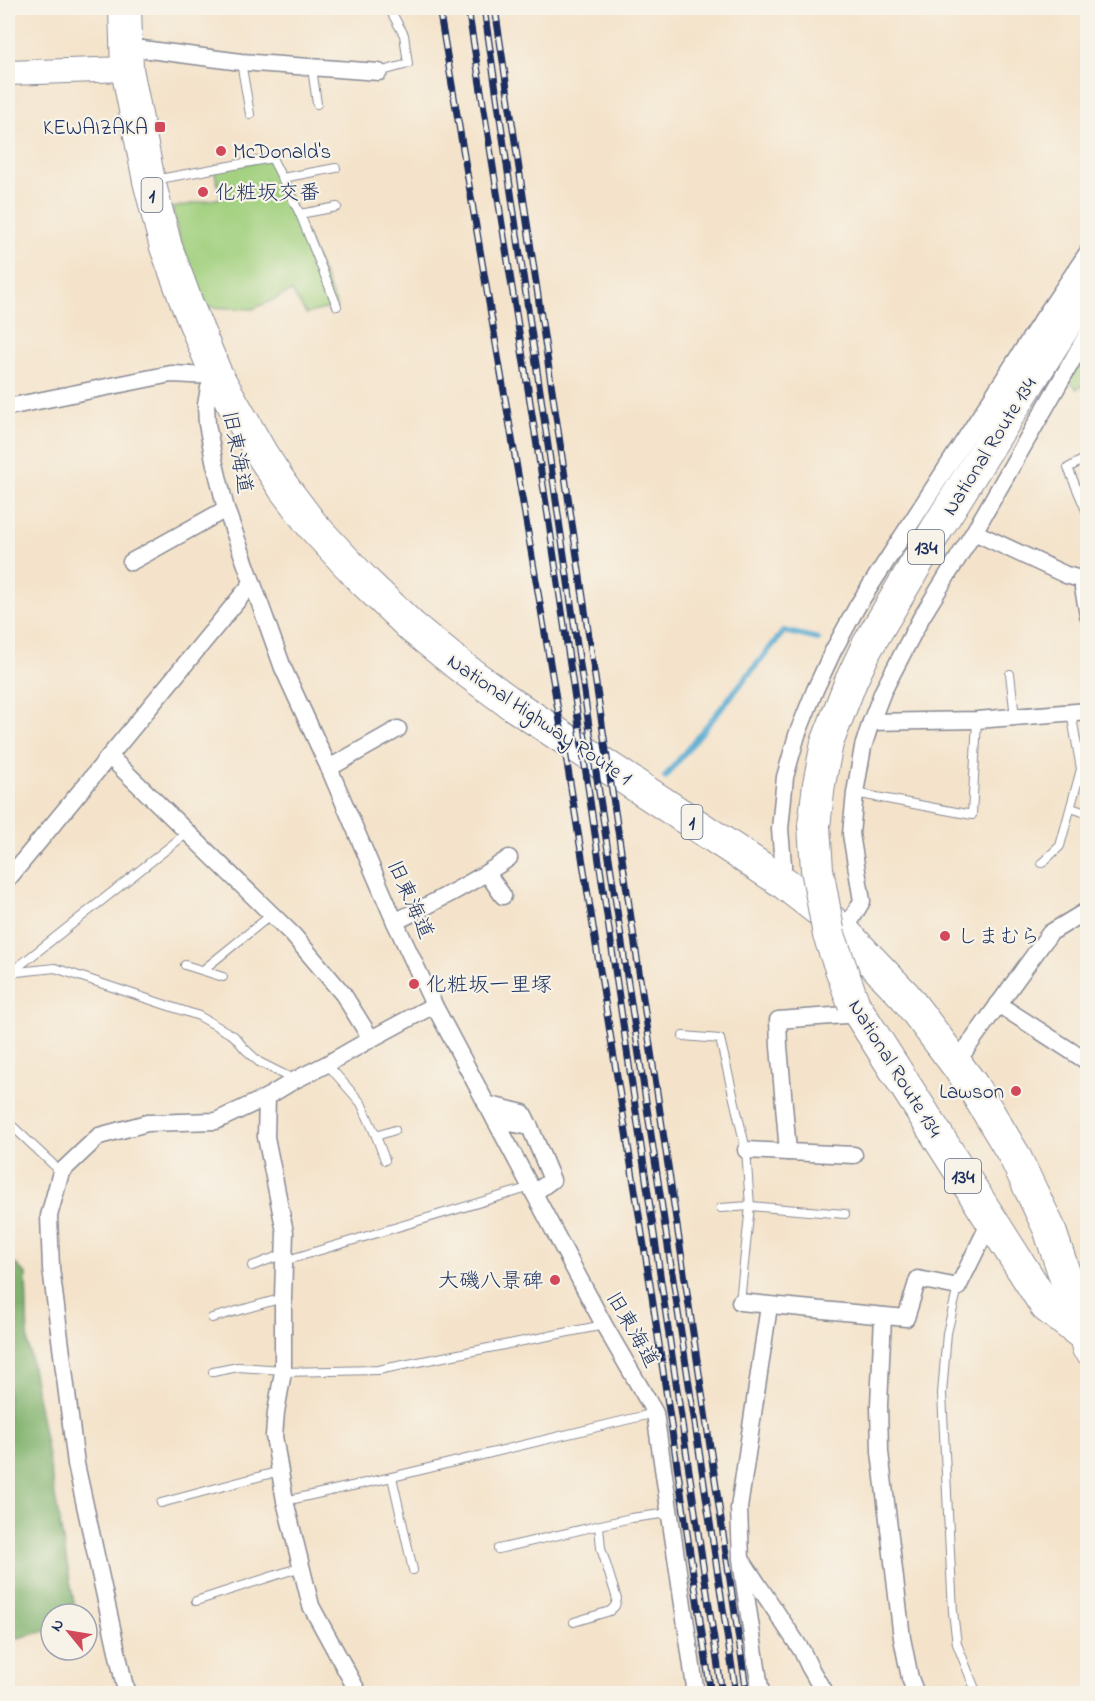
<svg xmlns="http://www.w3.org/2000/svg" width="1095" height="1701" viewBox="0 0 1095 1701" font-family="'Indie Flower','Klee One',sans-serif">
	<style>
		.green { fill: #a1d07e; stroke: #5e806e; stroke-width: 1.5 }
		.forest { fill: #80b26d; stroke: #4e7066; stroke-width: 1.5 }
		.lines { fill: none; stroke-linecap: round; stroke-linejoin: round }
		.stream { stroke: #53a9d0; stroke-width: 6 }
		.lane-casing { stroke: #888994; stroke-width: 10 }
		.street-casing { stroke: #888994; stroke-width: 19 }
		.secondary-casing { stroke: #888994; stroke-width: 26 }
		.highway-casing { stroke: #888994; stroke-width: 34 }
		.lane { stroke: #fff; stroke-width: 8 }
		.street { stroke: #fff; stroke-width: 16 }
		.secondary { stroke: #fff; stroke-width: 24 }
		.highway { stroke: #fff; stroke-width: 32 }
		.rail-casing { stroke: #1b2f5e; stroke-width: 7 }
		.rail { stroke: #f7f3e8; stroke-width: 4.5; stroke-dasharray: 14; stroke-linecap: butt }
		.highway-bridge-casing { stroke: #888994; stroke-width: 34; stroke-linecap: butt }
		.highway-bridge { stroke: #fff; stroke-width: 32 }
		.poi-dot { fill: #d1495b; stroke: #f7f3e8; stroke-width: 2 }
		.labels { text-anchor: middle; stroke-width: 4.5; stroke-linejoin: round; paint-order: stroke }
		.shield { fill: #f7f3e8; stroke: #5d6a87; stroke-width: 1.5 }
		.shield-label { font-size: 20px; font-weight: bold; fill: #1b2f5e }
		.poi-label { font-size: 21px; fill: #1b2f5e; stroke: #f7f3e8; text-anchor: start }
		.street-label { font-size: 21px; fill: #1b2f5e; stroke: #f7f3e8 }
	</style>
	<rect width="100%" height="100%" fill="#f7f3e8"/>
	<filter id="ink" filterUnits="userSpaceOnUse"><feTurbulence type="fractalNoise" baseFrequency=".0167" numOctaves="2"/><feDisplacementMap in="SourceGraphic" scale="12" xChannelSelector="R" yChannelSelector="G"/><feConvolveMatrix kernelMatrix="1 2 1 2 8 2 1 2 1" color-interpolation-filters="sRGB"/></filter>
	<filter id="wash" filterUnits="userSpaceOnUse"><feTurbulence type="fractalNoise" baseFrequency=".008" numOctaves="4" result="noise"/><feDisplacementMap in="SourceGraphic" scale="24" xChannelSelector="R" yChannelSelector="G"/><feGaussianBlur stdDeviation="1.35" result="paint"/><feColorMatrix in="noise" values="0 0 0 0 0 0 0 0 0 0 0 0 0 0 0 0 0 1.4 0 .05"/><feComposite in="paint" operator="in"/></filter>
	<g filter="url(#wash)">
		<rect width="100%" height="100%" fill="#f4e3ca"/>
		<g class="green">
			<polygon points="272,158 337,306 306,314 292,291 253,309 204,307 179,237 172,208 221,198 214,169"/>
			<polygon points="1087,333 1087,383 1077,389 1064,375"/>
		</g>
		<polygon class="forest" points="8,1257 26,1274 28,1344 76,1614 51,1614 51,1630 14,1639 8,1645"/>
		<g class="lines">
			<polyline class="stream" points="665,777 784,631 818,639"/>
		</g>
	</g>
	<g filter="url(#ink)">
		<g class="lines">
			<defs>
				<g id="lane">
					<polyline points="241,62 250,114"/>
					<polyline points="312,68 317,104"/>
					<polyline points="379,72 408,64 404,35 389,8"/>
					<polyline points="282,178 336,168"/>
					<polyline points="154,180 272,158 300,214 337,306"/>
					<polyline points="300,214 337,207"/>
					<polyline points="1088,457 1068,468 1088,515"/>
					<polyline points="1010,674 1015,717"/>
					<polyline points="855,793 972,815 977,720"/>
					<polyline points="1071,808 1086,813"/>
					<polyline points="1042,863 1060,846 1081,769 1071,712"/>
					<polyline points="185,965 223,977"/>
					<polyline points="203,970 271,915"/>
					<polyline points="8,973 55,968 199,1016 234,1036 245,1049 259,1062 295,1080"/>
					<polyline points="9,974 187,833"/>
					<polyline points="683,1036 720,1039 746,1150 750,1206 740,1302"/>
					<polyline points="327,1064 361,1103 376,1136 395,1130"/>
					<polyline points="8,1122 61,1172"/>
					<polyline points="376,1136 385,1160"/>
					<polyline points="721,1208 750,1206 845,1214"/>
					<polyline points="284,1261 531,1187"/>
					<polyline points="252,1266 284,1254"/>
					<polyline points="958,1287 947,1333 942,1394 953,1612 957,1644 977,1694"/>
					<polyline points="212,1318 283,1298"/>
					<polyline points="213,1372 238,1367 283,1370"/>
					<polyline points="283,1372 378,1370 604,1325"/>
					<polyline points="392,1477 413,1570"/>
					<polyline points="285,1501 392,1477 655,1413"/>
					<polyline points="161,1503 280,1471"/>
					<polyline points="498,1549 631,1518 670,1513"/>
					<polyline points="196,1601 301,1567"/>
					<polyline points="574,1622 610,1611 615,1606 617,1599 601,1548 599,1526"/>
				</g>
				<g id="street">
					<polyline points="127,47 241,62 379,72"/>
					<polyline points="1065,286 1088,252"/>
					<polyline points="216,374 209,388 206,405 207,424 214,460 226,509 283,668 329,768 395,922 434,1005 604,1325 655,1413 696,1694"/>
					<path d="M8,407L171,374C187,374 201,377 216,374"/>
					<polyline points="974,532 1066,575 1084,580 1083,588 1088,615"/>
					<polyline points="131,562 226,509"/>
					<polyline points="871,722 977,720 1088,711"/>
					<polyline points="109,756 293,935 343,994 371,1039 434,1005"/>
					<polyline points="329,768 398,729"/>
					<polyline points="487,873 503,896"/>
					<polyline points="8,879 252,583"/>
					<polyline points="783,882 783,864 780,829 785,777 797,735 815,690 833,651 858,605 1038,326 1065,286 1082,297"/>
					<path d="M395,922C434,902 473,883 509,858"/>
					<polyline points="844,932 862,901 851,834 855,793 863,747 871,722 883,691 921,618 974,532 1088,333"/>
					<polyline points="998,1004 1088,1062"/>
					<polyline points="956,1063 1050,933 1088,910"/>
					<polyline points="267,1097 266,1137 285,1232 283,1298 283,1372 276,1412 274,1436 285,1501 311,1606 359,1694"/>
					<polyline points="486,1104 523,1113 530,1127 552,1180 534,1193"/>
					<polyline points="495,1120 530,1127"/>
					<polyline points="746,1150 854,1155"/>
					<polyline points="788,1152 779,1046 778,1020 859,1014"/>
					<polyline points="740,1302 906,1318 918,1279 958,1287 991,1220"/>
					<polyline points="883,1316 879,1405 880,1452 902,1638 910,1678 916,1694"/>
					<polyline points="743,1562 802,1651 809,1666 825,1694"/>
					<polyline points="129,1694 124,1683 76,1464 51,1268 49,1216 61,1172 99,1136 147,1123 216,1121 267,1097 295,1080 327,1064 371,1039"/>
					<polyline points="761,1694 745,1589 741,1559 739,1508 769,1306"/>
				</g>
				<polyline id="secondary" points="8,73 127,69"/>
				<g id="highway">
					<polyline points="125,8 127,69 149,181 166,247 187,304 216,374 261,453 284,488 312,525 364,581 412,627 460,666 512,704 783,882 819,910 844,932 905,996 972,1085 1014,1155 1049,1228 1085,1336 1088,1348"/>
					<polyline points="814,826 819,784 827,743 851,681 867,647 938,527 1088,288"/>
					<polyline points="854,1005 1046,1306 1085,1336"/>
				</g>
			</defs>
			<use href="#lane" class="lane-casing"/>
			<use href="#street" class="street-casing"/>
			<use href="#secondary" class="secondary-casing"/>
			<use href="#highway" class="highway-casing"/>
			<use href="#lane" class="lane"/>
			<use href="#street" class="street"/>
			<use href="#secondary" class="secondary"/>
			<use href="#highway" class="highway"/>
			<defs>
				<g id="rail">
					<polyline points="439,8 567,763 651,1290 711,1694"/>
					<polyline points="468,8 548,516 722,1694"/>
					<polyline points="484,8 589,726 736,1694"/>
					<polyline points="495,8 747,1694"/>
				</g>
			</defs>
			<use href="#rail" class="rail-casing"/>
			<use href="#rail" class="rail"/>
			<defs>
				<polyline id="highway-bridge" points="814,826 817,869 829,935 854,1005"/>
			</defs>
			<use href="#highway-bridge" class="highway-bridge-casing"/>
			<use href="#highway-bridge" class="highway-bridge"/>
		</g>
	</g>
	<g class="poi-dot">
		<rect x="154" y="121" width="12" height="12" rx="3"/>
		<circle cx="221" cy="151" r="6"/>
		<circle cx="203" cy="192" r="6"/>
		<circle cx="945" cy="936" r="6"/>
		<circle cx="414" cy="984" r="6"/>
		<circle cx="1016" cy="1091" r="6"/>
		<circle cx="555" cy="1280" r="6"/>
	</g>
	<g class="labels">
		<g class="shield">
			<rect x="141.5" y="178" width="21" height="34" rx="4.5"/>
			<rect x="908" y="530" width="36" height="34" rx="4.5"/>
			<rect x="681.5" y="805" width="21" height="34" rx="4.5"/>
			<rect x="945" y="1159" width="36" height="34" rx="4.5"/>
		</g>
		<g class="shield-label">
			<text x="152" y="202">1</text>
			<text x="926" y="554">134</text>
			<text x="692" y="829">1</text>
			<text x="963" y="1183">134</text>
		</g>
		<g class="poi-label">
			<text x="148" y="134" text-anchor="end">KEWAIZAKA</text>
			<text x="233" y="158">McDonald's</text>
			<text x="215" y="199">化粧坂交番</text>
			<text x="957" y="943">しまむら</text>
			<text x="426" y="991">化粧坂一里塚</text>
			<text x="1004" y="1098" text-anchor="end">Lawson</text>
			<text x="543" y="1287" text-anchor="end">大磯八景碑</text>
		</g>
		<g class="street-label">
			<text transform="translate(989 446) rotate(-58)" y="7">National Route 134</text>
			<text transform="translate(238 452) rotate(79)" y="7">旧東海道</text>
			<text transform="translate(540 719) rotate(34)" y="7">National Highway Route 1</text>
			<text transform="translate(411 899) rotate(66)" y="7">旧東海道</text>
			<text transform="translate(896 1068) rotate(58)" y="7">National Route 134</text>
			<text transform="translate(633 1329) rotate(60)" y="7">旧東海道</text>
		</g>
	</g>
	<rect width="1095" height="1701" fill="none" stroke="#f7f3e8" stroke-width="30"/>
	<g transform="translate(69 1632) rotate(300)"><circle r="28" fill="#f7f3e8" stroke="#9fa5b1" stroke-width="1.5"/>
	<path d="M0-4.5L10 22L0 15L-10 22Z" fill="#d1495b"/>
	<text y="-9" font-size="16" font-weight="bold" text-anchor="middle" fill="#1b2f5e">N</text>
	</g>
</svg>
